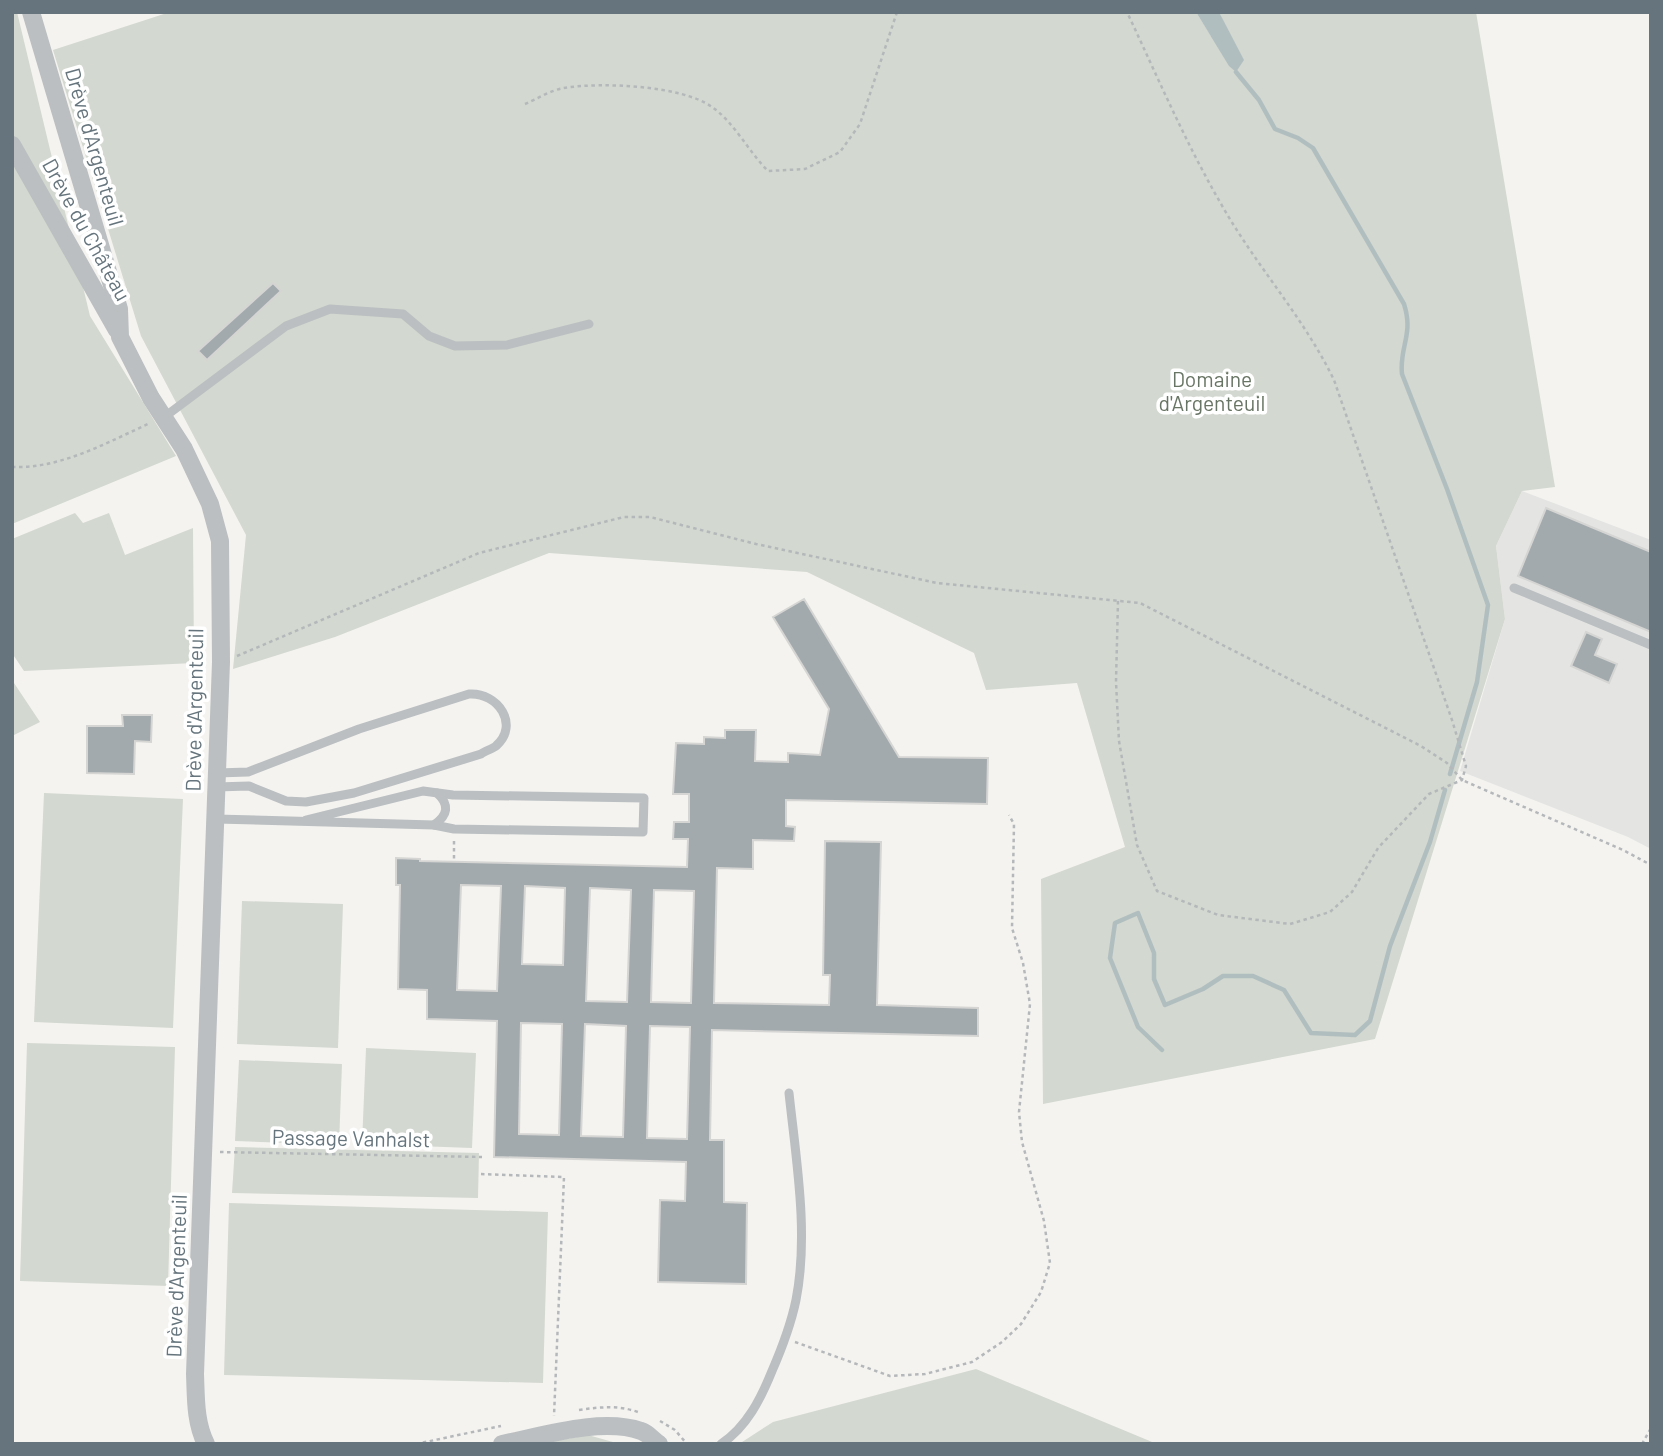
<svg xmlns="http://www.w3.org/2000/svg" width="1663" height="1456" viewBox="0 0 1663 1456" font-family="Barlow,sans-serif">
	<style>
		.built { fill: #e4e5e3 }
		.green { fill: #d3d8d0 }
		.water { fill: #b1bec0 }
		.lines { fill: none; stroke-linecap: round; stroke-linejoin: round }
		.stream { stroke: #b1bec0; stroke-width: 4.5 }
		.building { fill: #a3aaae; stroke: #d5d5d3; stroke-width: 2; fill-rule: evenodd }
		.path { stroke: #b5b8ba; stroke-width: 2.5; stroke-dasharray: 3.5 3.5; stroke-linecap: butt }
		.lane { stroke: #bbbfc1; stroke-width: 9 }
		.street { stroke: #bbbfc1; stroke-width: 18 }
		.labels { text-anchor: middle; stroke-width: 7; stroke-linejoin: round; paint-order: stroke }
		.street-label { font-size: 21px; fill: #66757d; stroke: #fff }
		.park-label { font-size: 21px; fill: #697564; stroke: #fff }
	</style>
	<rect width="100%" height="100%" fill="#f4f3f0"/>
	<polygon class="built" points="1522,491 1651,540 1651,849 1628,837 1460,771 1505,619 1496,546"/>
	<g class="green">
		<polygon points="12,12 17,12 90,316 176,456 12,524"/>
		<polygon points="170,12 1196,12 1211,36 1230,36 1219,12 1476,12 1555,487 1522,491 1496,546 1505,619 1375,1039 1043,1104 1041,879 1125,847 1077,683 986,690 974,653 807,572 549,553 335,637 233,669 246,535 141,336 53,50"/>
		<polygon points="75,513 83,523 109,513 125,555 193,528 194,663 24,671 12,653 12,539"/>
		<polygon points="12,680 40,722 12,736"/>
		<polygon points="44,793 183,799 173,1028 34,1022"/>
		<polygon points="242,901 343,904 338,1048 237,1044"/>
		<polygon points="27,1043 175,1047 168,1286 20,1281"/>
		<polygon points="366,1048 476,1053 472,1148 362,1144"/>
		<polygon points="239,1060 342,1064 339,1145 235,1141"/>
		<polygon points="235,1147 479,1153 478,1198 232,1193"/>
		<polygon points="229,1203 548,1212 543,1383 224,1375"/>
		<polygon points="976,1369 1157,1444 739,1444 773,1422"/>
		<polygon points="588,1435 620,1444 539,1444"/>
	</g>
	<polygon class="water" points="1196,12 1219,12 1244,60 1236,72 1229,66"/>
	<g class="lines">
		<g class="stream">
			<path d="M1236,72L1259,100L1275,129L1298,138L1313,148L1404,304C1414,335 1399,347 1402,374L1447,489L1488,605L1477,682L1450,774"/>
			<polyline points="1162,1050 1138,1027 1110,958 1115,923 1138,913 1154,953 1154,979 1165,1005 1203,989 1223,976 1253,976 1284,990 1311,1033 1355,1035 1370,1021 1390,946 1430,842 1445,790"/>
		</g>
	</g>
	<g class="building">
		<polygon points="273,283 281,291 207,360 198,351"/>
		<polygon points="1546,508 1651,552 1651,632 1518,576"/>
		<path d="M804,599L899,757L988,758L987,804L786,800V826L795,827L794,841L753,840V869L717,868L714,1003L829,1005L830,975H823L825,841L881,842L877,1005L978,1008V1036L712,1030L710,1140H724V1202L747,1203L746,1284L658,1282L660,1200L685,1201L686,1162L494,1157L497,1021L427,1019V990L398,989L400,885H396V858L420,859V861L687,867L688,839H673L674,822H689V794H673L676,743L704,744V737L725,738V730H756L755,761L788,762V753L820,755L829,709L773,617ZM461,885L501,886L497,991L457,990ZM525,886L565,888L563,965L522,964ZM590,888L631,890L627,1002L586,1001ZM654,890L694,891L691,1003L651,1002ZM521,1023L562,1024L559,1135L519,1134ZM585,1024L626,1026L623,1137L581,1136ZM650,1026L690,1027L687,1139L647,1138Z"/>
		<polygon points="1586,632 1602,639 1595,655 1617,664 1609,683 1571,666"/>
		<polygon points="122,715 152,715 151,742 135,741 134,774 87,773 87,726 123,726"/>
	</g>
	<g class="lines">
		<g class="path">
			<path d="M525,104C537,99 551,90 564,88C601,82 681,85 712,107C733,121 749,152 768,171L805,169L840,152L860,124L897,12"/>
			<path d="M12,467C60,469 106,443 148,424"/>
			<path d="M1118,601L1116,682L1119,741L1137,845L1157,891L1218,915L1290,924L1330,912L1352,892L1378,848L1429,794L1462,780L1466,766L1452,720L1334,380C1304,318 1258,268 1224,209C1187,146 1158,78 1127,12"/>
			<polyline points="237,656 479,553 624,517 650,517 756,544 937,583 1140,603 1421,746 1447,763 1462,780 1623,850 1651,865"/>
			<polyline points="454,841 454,862"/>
			<polyline points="220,1152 482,1157"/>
			<polyline points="481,1174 564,1177 554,1416"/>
			<polyline points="795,1342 890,1376 925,1374 972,1362 1002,1342 1021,1324 1041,1292 1050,1263 1044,1221 1022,1142 1019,1112 1030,1004 1023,963 1012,928 1014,824 1009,815"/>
			<path d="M579,1410C600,1407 618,1405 638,1412"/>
			<polyline points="660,1421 675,1430 687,1444"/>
			<polyline points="416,1444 501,1426"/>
			<polyline points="1642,1444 1651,1428"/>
		</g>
		<g class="lane">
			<polyline points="163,418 286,326 330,309 403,314 429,336 455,346 507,345 589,324"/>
			<polyline points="1514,588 1651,645"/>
			<path d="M216,787L249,786L286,801L306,802L354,793L481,754C485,751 492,749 496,746C520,725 498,692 469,694L359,729L248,772L217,773"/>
			<polyline points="216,819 434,825 454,829 643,832 644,798 453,795 423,791 306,820"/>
			<path d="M434,825C448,815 450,805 437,793"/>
			<path d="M721,1444C747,1427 761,1398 772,1371C782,1348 791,1324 796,1300C809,1234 796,1159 789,1093"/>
		</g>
		<g class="street">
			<path d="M31,12L119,309L120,337L151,398L184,449L210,504L220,541L221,662L195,1374C196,1398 195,1422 206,1444"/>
			<polyline points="12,145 117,330"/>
			<path d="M502,1444C542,1436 602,1417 641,1431C648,1433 653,1440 659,1444"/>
		</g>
	</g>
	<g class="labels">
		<g class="street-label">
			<text transform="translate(94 147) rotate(74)" y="7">Drève d'Argenteuil</text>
			<text transform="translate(86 230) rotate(61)" y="7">Drève du Château</text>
			<text transform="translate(195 710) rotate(-89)" y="7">Drève d'Argenteuil</text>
			<text transform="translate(351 1139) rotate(1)" y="7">Passage Vanhalst</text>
			<text transform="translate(177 1276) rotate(-88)" y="7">Drève d'Argenteuil</text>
		</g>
		<g class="park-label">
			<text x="1212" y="387">Domaine<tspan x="1212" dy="24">d'Argenteuil</tspan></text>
		</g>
	</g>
	<rect width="1663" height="1456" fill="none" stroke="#66757d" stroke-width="28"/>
</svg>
